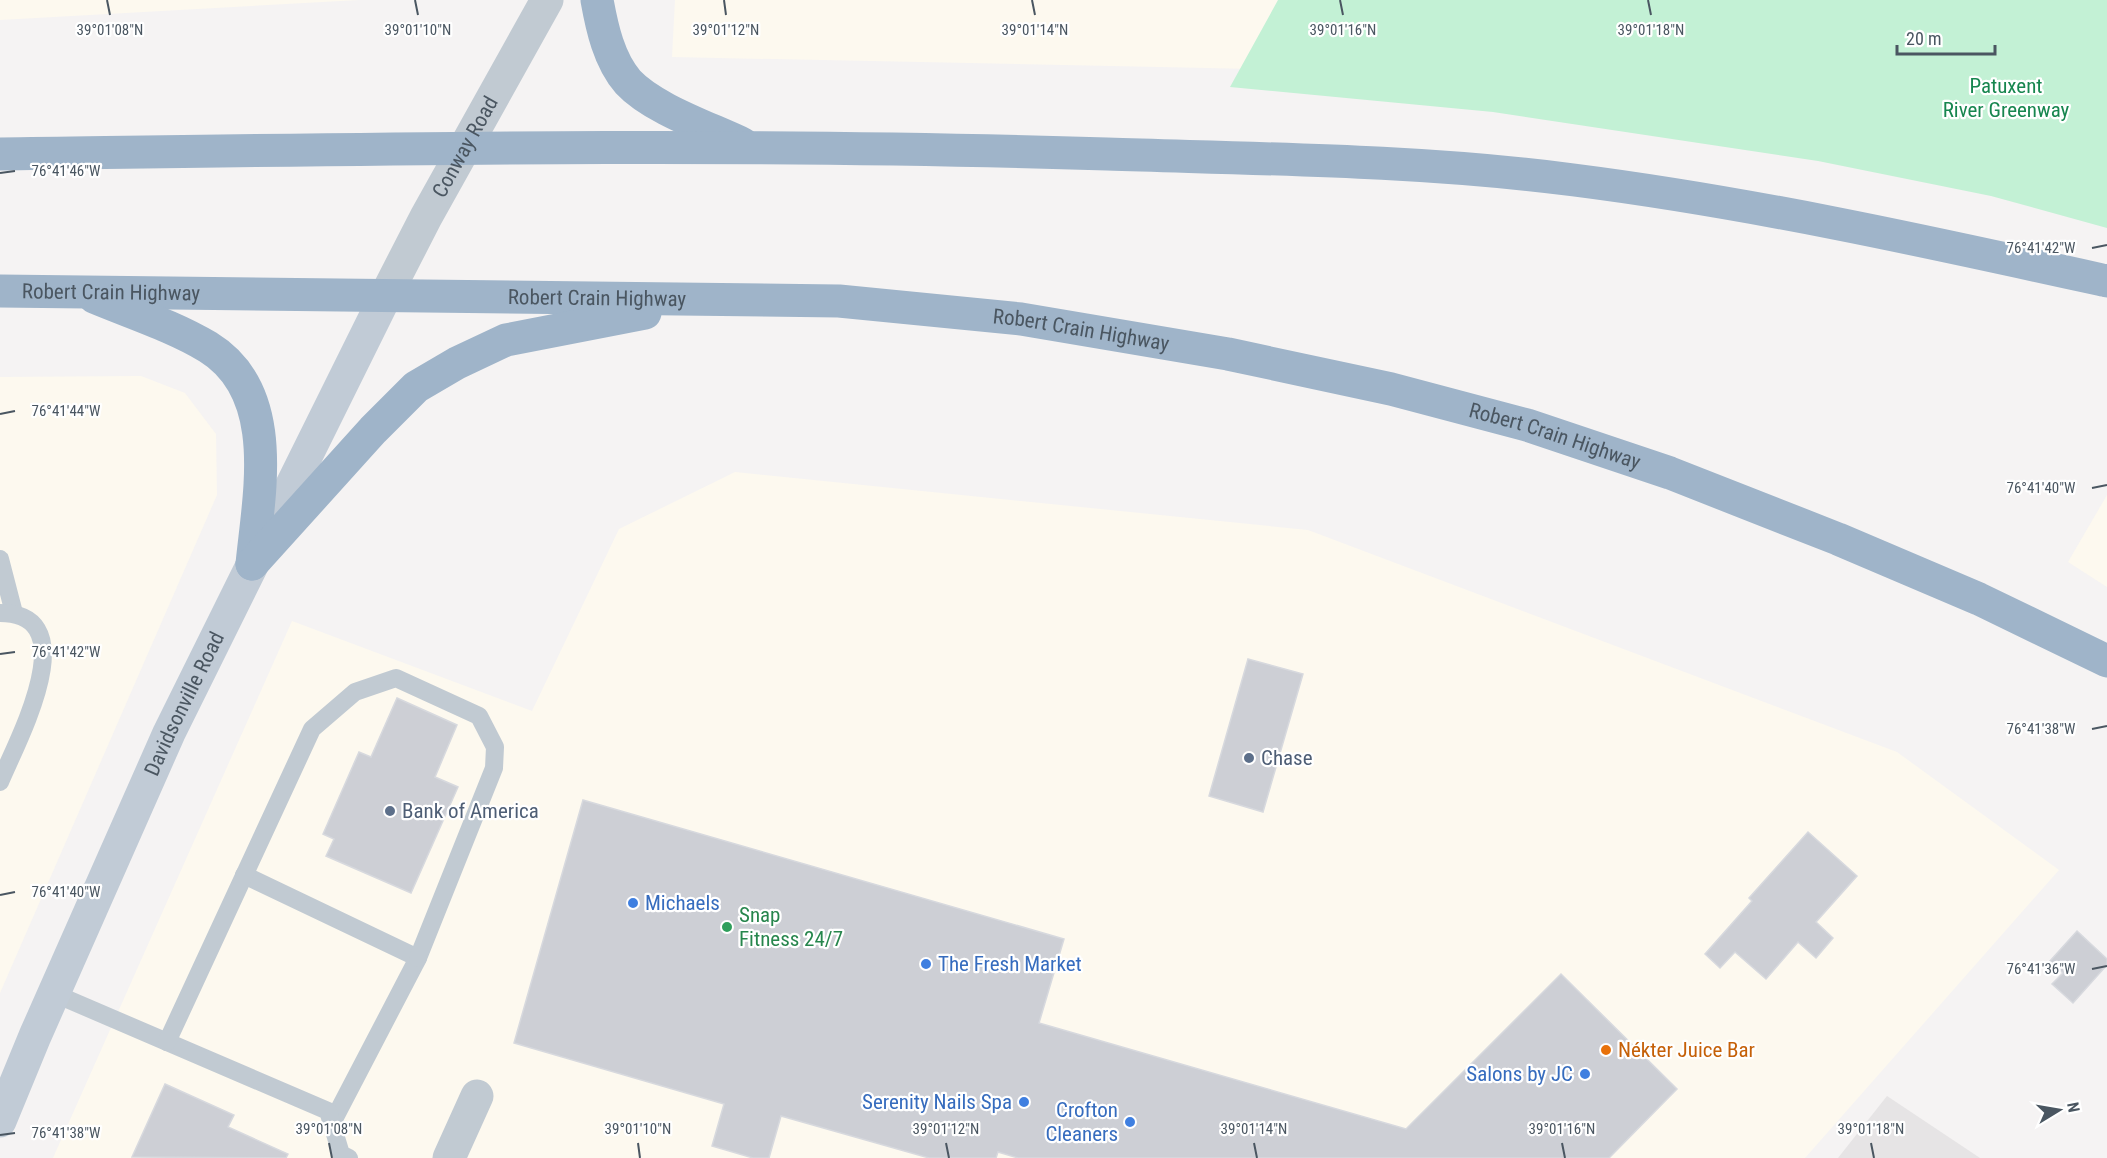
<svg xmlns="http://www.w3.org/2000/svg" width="2107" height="1158" viewBox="0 0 2107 1158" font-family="'Roboto Condensed',sans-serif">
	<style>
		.commercial { fill: #fdf9ef }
		.education { fill: #e6e4e5 }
		.green { fill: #c3f1d5 }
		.building { fill: #cdcfd5; stroke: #d7d9de; stroke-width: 1.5 }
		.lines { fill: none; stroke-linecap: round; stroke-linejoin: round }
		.service { stroke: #c1cad2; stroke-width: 18 }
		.minor { stroke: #c1cad2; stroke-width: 33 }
		.tertiary { stroke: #c1cad2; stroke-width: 33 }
		.secondary { stroke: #c1cbd6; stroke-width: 33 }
		.trunk { stroke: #9fb4c9; stroke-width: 33 }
		.ticks { fill: none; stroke: #4a5661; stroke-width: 2 }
		.service-dot { fill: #5c6f8a; stroke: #fff; stroke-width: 2 }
		.shop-dot { fill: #3f7fe0; stroke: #fff; stroke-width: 2 }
		.leisure-dot { fill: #2e9e5b; stroke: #fff; stroke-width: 2 }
		.food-dot { fill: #e8710a; stroke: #fff; stroke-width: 2 }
		.labels { text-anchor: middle; stroke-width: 4.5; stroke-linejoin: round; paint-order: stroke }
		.park-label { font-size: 21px; fill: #17864f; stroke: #fff }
		.street-label { font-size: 21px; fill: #4a5661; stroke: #fff }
		.service-label { font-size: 21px; fill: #4e5e75; stroke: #fff; text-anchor: start }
		.shop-label { font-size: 21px; fill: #366cbe; stroke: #fff; text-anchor: end }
		.leisure-label { font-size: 21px; fill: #27864d; stroke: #fff; text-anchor: start }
		.food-label { font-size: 21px; fill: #c56008; stroke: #fff; text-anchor: start }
		.ticks-label { font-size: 15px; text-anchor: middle; fill: #4a5661; stroke: #fff; stroke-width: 4.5; stroke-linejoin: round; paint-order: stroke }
	</style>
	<rect width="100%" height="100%" fill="#f5f3f3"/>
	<g class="commercial">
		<polygon points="0,0 359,0 0,20"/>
		<polygon points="675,0 1278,0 1255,69 672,57"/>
		<polygon points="141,376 185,393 216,434 217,495 0,993 0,377"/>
		<polygon points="735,472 1308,530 1897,752 2059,870 1805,1158 53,1158 292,621 532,711 619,529"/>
		<polygon points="2107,495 2107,587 2068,562"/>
	</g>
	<polygon class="education" points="1887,1096 1980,1158 1838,1158"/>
	<polygon class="green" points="1278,0 2107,0 2107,228 1991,196 1818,161 1493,112 1230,87"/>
	<g class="building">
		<polygon points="1248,659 1303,674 1263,812 1209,796"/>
		<polygon points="397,698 457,725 435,777 458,787 411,893 326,856 334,839 323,834 359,752 371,757"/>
		<polygon points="583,800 1064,939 1039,1023 1406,1129 1561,974 1677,1089 1609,1158 1018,1158 998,1152 996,1158 929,1158 781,1116 769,1158 753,1158 712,1146 724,1104 514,1043"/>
		<polygon points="1808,832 1857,876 1816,922 1833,938 1816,958 1798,942 1766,979 1735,952 1720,968 1705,954 1752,901 1749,898"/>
		<polygon points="2077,931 2107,959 2107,965 2073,1003 2052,984 2063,973 2050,961"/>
		<polygon points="165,1084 234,1115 228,1127 288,1154 286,1158 132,1157"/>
	</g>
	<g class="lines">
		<g class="service">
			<polyline points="0,559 14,613"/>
			<path d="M0,613C88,613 16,743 0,782"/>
			<polyline points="244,875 418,958 332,1123"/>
			<polyline points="53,993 328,1111 341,1154 349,1158"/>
			<polyline points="167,1042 312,729 355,692 396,678 479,716 495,747 494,768 418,958"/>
		</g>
		<polyline class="minor" points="449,1158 477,1096"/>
		<path class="tertiary" id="s1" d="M386,295L426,217L547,0"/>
		<path class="secondary" id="s2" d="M0,1121L35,1036L169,733L386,295"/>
		<g class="trunk">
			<path d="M597,0C602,28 609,60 628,82C653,109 710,128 743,144"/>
			<path d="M0,154C369,149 738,142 1107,154C1262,159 1420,160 1574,180C1754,203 1930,242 2107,281"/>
			<path id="s3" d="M0,291L839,301L1021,319L1228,354L1391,389L1527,425L1670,473L1838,539L1979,599L2107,661"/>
			<path d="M94,297C132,313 173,326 208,347C281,392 259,493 252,564"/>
			<polyline points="252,564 373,430 416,387 457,363 506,340 645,313"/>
		</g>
	</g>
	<path class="ticks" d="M107,0L110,15M415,0L418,15M724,0L726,15M1032,0L1035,15M1340,0L1343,15M1648,0L1651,15M0,173L15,171M2092,248L2107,245M0,414L15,411M2092,488L2107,485M0,654L15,652M2092,729L2107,726M0,895L15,892M2092,969L2107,966M0,1135L15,1133M329,1143L332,1158M638,1143L640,1158M946,1143L949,1158M1254,1143L1257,1158M1562,1143L1565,1158M1871,1143L1874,1158"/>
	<g class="service-dot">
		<circle cx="1249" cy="758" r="6"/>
		<circle cx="390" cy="811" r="6"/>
	</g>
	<g class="shop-dot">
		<circle cx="633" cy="903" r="6"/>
		<circle cx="926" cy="964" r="6"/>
		<circle cx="1585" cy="1074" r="6"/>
		<circle cx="1024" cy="1102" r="6"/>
		<circle cx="1130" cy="1122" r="6"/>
	</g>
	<circle class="leisure-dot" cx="727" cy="927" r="6"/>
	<circle class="food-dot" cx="1606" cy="1050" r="6"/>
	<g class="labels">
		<g class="park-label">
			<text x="2006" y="93">Patuxent<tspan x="2006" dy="24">River Greenway</tspan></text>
		</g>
		<g class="street-label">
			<text dy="7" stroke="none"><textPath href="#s1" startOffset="168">Conway Road</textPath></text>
			<text dy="7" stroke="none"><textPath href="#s3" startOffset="111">Robert Crain Highway</textPath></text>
			<text dy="7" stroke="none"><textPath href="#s3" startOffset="597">Robert Crain Highway</textPath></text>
			<text dy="7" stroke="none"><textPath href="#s3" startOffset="1083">Robert Crain Highway</textPath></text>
			<text dy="7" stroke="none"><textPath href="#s3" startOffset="1569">Robert Crain Highway</textPath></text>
			<text dy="7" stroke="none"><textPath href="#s2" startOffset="456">Davidsonville Road</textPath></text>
		</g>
		<g class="service-label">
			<text x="1261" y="765">Chase</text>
			<text x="402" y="818">Bank of America</text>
		</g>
		<g class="shop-label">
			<text x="645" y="910" text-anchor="start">Michaels</text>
			<text x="938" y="971" text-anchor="start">The Fresh Market</text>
			<text x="1573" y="1081">Salons by JC</text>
			<text x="1012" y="1109">Serenity Nails Spa</text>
			<text x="1118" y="1117">Crofton<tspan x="1118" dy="24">Cleaners</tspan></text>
		</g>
		<g class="leisure-label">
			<text x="739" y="922">Snap<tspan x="739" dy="24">Fitness 24/7</tspan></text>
		</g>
		<g class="food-label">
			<text x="1618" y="1057">Nékter Juice Bar</text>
		</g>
	</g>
	<g class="ticks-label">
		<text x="110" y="35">39°01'08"N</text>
		<text x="418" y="35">39°01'10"N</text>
		<text x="726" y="35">39°01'12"N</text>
		<text x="1035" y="35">39°01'14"N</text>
		<text x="1343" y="35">39°01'16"N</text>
		<text x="1651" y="35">39°01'18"N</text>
		<text x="66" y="176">76°41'46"W</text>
		<text x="2041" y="253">76°41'42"W</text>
		<text x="66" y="416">76°41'44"W</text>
		<text x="2041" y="493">76°41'40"W</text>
		<text x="66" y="657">76°41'42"W</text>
		<text x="2041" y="734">76°41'38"W</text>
		<text x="66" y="897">76°41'40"W</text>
		<text x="2041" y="974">76°41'36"W</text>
		<text x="329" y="1134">39°01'08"N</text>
		<text x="638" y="1134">39°01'10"N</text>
		<text x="946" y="1134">39°01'12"N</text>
		<text x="1254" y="1134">39°01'14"N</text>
		<text x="1562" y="1134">39°01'16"N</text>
		<text x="1871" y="1134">39°01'18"N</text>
		<text x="66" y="1138">76°41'38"W</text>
	</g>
	<g transform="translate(2059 1110) rotate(79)" stroke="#ffffff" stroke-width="4.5" paint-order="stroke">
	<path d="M0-4.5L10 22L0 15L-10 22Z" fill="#4a5661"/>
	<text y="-9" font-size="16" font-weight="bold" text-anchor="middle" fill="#4a5661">N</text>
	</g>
	<path d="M1897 45v9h98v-9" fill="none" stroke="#4a5661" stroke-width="3"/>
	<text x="1906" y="45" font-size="18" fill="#4a5661" stroke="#ffffff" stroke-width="4.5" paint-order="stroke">20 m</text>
</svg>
